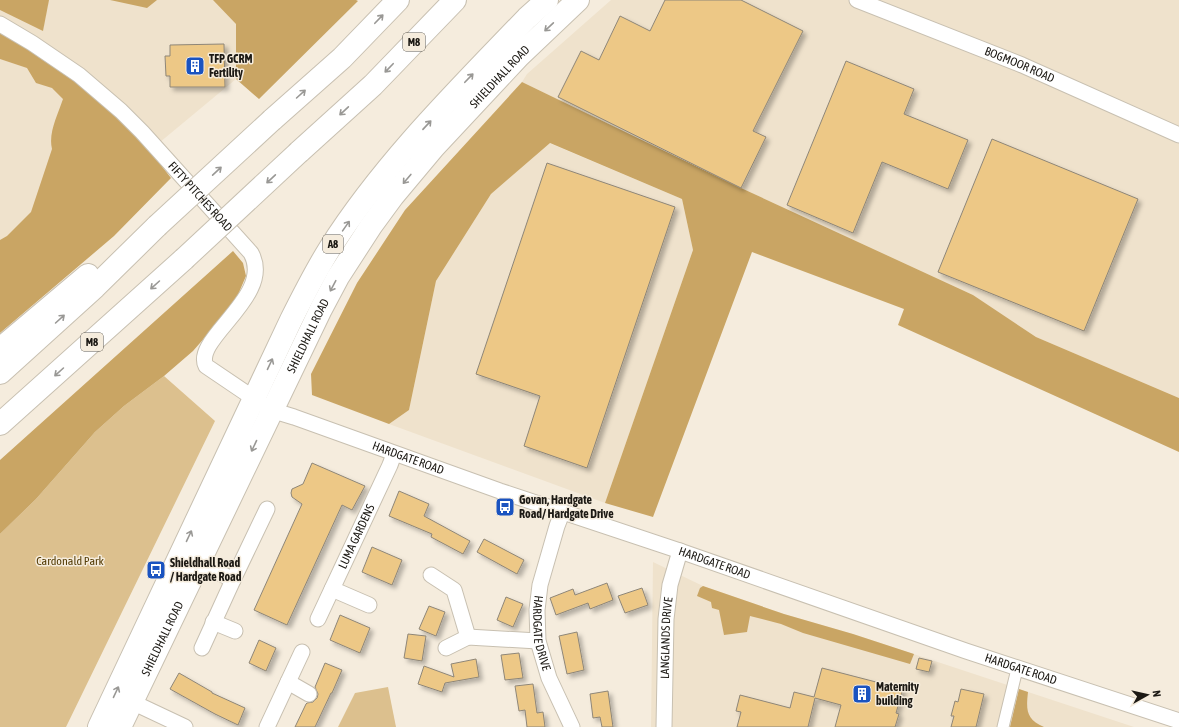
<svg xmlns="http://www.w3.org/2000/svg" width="1179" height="727" viewBox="0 0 1179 727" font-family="'Asap Condensed',sans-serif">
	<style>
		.built { fill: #efe2cc }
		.green { fill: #dcc08e }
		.forest { fill: #c9a564 }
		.building { fill: #edc886; stroke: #8e8678; filter: url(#shadow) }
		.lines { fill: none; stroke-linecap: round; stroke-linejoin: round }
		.pedestrian-casing { stroke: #c8c0b1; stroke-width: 13 }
		.minor-casing { stroke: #c8c0b1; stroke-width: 17 }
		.primary-casing { stroke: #c8c0b1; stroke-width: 24 }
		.motorway-casing { stroke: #c8c0b1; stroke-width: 24 }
		.pedestrian { stroke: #fff; stroke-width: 11 }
		.minor { stroke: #fff; stroke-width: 15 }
		.primary { stroke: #fff; stroke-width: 22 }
		.motorway { stroke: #fff; stroke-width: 22 }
		.motorway-bridge-casing { stroke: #c8c0b1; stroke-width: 24; stroke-linecap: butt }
		.motorway-bridge { stroke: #fff; stroke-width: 22 }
		.oneway { stroke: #999895 }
		.labels { text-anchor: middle; stroke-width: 3; stroke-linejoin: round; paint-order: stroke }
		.shield { fill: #f5ecdd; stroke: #5d5850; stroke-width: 1 }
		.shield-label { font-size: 11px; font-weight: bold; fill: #1c1914 }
		.poi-label { font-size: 12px; font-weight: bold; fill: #1c1914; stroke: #f5ecdd; text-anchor: start }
		.street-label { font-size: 12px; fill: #1c1914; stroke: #f5ecdd }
		.park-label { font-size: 12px; fill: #543c05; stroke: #f5ecdd }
	</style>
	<defs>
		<filter id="shadow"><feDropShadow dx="3.5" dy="3.5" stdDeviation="2" flood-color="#0004"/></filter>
	</defs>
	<rect width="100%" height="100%" fill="#f5ecdd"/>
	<g class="built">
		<polygon points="0,0 317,0 236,79 0,275"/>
		<polygon points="611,0 1179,0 1179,398 1036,337 973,295 741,188 522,82 527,74"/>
		<polygon points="549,143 682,199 693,250 605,503 389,424 409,410 436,281 491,194"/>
		<polygon points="653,562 703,586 784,614 853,634 1134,727 651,727"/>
	</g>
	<g class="green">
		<polygon points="164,376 215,421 66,727 0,727 0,534 36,499 95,432 124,406"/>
		<polygon points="388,687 396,727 338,727 355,693"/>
	</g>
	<g class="forest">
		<polygon points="0,0 49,0 43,31 0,10"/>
		<polygon points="110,0 157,0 147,8"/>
		<polygon points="213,0 356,0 358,1 259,99 236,79 236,24"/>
		<path d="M0,30L5,32L93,94L137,134L171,178L114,236L0,333V240L7,236L31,212L52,149C48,133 58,114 63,99L52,88L36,83L27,68L0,59Z"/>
		<polygon points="522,82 741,188 973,295 1036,337 1179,398 1179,452 898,325 904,309 752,252 653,517 605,503 693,250 682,199 550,143 491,194 436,281 409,410 389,424 312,395 311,374 357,283 405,210"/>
		<polygon points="233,251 243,263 246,276 234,304 193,351 164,376 124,406 95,432 36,499 0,534 0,460"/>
		<polygon points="703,586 784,614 853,634 914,654 910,664 803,633 781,624 750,616 747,632 724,635 719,610 712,608 711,602 697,596 700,588"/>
		<path d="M1019,689L1028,692C1026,710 1026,719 1044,727H1010Z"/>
	</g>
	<g class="building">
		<polygon points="665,0 741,0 803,31 753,131 766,137 741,188 558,97 581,51 599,60 620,16 650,31"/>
		<polygon points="224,44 225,87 170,87 170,76 166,76 165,56 170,56 170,45"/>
		<polygon points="846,61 914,89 904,114 968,140 948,189 882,162 853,233 787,205"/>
		<polygon points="992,139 1138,199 1084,331 938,272"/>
		<polygon points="547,163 675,207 587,468 524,446 540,396 476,374"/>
		<polygon points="312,463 365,486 352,510 342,505 287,625 254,610 302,504 292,497 291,493 292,489 303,484"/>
		<polygon points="399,491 429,504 424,516 470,541 463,554 431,537 432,534 389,516"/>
		<polygon points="484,539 524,560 517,574 477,552"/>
		<polygon points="372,547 402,560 392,585 362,572"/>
		<polygon points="607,583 613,600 590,609 588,603 556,615 550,598 573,589 575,595"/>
		<polygon points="642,588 648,605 625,613 618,596"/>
		<polygon points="506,597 523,604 513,627 497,620"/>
		<polygon points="429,606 445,612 436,636 419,629"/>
		<polygon points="340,615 370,628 360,653 330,640"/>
		<polygon points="577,632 584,670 567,674 559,636"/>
		<polygon points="408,634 426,636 422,661 404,658"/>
		<polygon points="259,640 276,648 266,671 249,663"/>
		<polygon points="519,653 523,678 505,680 501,655"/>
		<polygon points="919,658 932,661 929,672 916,669"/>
		<polygon points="476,659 479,677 445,683 442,692 418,684 424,666 454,677 451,664"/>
		<polygon points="325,663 342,670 332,693 331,693 315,727 295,727 306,704 307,703 313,702 317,698 318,694 315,687"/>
		<polygon points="822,668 903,689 896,713 899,714 895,727 835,727 841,705 815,698 808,727 737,727 741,712 736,711 740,695 790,708 794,692 814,697"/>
		<polygon points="179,673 212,692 212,693 245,708 238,725 215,714 170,689"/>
		<polygon points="533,684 537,713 543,712 545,727 527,727 525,710 519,711 515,686"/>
		<polygon points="961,689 984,694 976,727 951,727 954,716 951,716 955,701 958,702"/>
		<polygon points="608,691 613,727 602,727 600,717 593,718 590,694"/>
	</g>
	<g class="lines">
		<defs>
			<polyline id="pedestrian" points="1003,727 1017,669"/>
			<g id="minor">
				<path id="s1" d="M857,0L1022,65L1179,135"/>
				<path id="s2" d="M0,24L32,43L79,75L121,111L142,132L251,253C275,296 192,339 206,366L271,410L294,417L500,491L680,551L966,651L1179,721"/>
				<path id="s3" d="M562,513L557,526L540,585L537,610L538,641L549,678L572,727"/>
				<polyline points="199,562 233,580"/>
				<polyline points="431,575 454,590 468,637"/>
				<polyline points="332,589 369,605"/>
				<path id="s4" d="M318,619L390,465L394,454"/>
				<polyline points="213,622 235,631"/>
				<polyline points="202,648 233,580 267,509"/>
				<polyline points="446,648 468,637 538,641"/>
				<polyline points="288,682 309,694"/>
				<polyline points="132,702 185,727"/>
				<polyline points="267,727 302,652"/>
				<path id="s5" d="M664,727L666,619L670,585L680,551"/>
			</g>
			<g id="primary">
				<path d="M99,727L291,320C303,296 315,272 330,248C384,163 457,91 527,18L547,0"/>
				<path id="s6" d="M120,727L321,309L338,277L371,226L393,196L434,147L519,56L578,0"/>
			</g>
			<g id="motorway">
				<polyline points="272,120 342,58 398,0"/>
				<polyline points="299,152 373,85 455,0"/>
				<polyline points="0,349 88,275"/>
				<polyline points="0,373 95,287 157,226"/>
				<polyline points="0,424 184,259"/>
			</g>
		</defs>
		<use href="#pedestrian" class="pedestrian-casing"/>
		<use href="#minor" class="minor-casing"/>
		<use href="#primary" class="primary-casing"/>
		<use href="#motorway" class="motorway-casing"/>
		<use href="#pedestrian" class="pedestrian"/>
		<use href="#minor" class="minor"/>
		<use href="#primary" class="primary"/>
		<use href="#motorway" class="motorway"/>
		<defs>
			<g id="motorway-bridge">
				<polyline points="157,226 272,120"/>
				<polyline points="184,259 299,152"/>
			</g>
		</defs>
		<use href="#motorway-bridge" class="motorway-bridge-casing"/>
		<use href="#motorway-bridge" class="motorway-bridge"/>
	</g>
	<defs><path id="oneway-shaft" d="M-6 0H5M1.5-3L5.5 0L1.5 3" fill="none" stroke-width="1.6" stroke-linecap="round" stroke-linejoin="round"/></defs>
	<g class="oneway">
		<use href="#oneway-shaft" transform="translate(379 19) rotate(-46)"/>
		<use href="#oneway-shaft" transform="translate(549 27) rotate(137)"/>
		<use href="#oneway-shaft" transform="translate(389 68) rotate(134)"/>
		<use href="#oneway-shaft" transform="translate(469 78) rotate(-46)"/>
		<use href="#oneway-shaft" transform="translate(301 94) rotate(-42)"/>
		<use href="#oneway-shaft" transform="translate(344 111) rotate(137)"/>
		<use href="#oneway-shaft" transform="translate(427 125) rotate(-47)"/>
		<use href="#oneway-shaft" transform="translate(217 171) rotate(-43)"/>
		<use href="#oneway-shaft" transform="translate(271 179) rotate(137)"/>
		<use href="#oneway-shaft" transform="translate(407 179) rotate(130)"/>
		<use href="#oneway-shaft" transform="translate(346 226) rotate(-55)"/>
		<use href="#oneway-shaft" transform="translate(155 285) rotate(138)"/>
		<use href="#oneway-shaft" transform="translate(333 286) rotate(118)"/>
		<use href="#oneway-shaft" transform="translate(60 319) rotate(-42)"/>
		<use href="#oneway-shaft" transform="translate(270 364) rotate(-65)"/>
		<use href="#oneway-shaft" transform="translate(59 372) rotate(138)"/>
		<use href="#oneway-shaft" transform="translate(254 446) rotate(115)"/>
		<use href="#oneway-shaft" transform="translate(189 536) rotate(-65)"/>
		<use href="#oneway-shaft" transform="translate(116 692) rotate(-65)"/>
	</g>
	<defs>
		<symbol id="building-square" viewBox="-11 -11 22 22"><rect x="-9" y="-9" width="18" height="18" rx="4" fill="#1a53c0" stroke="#f5ecdd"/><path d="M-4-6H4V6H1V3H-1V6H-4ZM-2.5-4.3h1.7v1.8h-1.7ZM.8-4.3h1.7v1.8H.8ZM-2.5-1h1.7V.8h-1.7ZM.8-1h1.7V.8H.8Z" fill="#fff"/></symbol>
		<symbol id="bus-square" viewBox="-11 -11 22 22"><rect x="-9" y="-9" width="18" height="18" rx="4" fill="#1a53c0" stroke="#f5ecdd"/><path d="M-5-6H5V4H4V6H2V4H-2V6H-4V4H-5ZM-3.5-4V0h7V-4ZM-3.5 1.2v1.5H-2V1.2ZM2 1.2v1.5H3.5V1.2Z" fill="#fff"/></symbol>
	</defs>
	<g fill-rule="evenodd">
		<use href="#building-square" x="184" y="55" width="22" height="22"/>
		<use href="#bus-square" x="494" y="496" width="22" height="22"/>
		<use href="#bus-square" x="145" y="559" width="22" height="22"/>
		<use href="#building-square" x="851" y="683" width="22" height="22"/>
	</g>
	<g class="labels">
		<g class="shield">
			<rect x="403" y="33" width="22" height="18" rx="3"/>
			<rect x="323" y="235" width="20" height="18" rx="3"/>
			<rect x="81" y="333" width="22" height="18" rx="3"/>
		</g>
		<g class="shield-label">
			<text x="414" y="46">M8</text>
			<text x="333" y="248">A8</text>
			<text x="92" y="346">M8</text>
		</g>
		<g class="poi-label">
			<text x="209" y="63">TFP GCRM<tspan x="209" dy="14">Fertility</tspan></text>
			<text x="519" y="504">Govan, Hardgate<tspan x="519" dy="14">Road/ Hardgate Drive</tspan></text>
			<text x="170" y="567">Shieldhall Road<tspan x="170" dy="14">/ Hardgate Road</tspan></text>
			<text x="876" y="691">Maternity<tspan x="876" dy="14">building</tspan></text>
		</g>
		<g class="street-label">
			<text dy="4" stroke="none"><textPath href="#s1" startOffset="175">BOGMOOR ROAD</textPath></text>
			<text dy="4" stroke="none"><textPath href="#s6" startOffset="758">SHIELDHALL ROAD</textPath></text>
			<text dy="4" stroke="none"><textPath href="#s2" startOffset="266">FIFTY PITCHES ROAD</textPath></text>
			<text dy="4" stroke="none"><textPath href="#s6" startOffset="434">SHIELDHALL ROAD</textPath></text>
			<text dy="4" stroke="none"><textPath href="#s2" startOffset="695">HARDGATE ROAD</textPath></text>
			<text dy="4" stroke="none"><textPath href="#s4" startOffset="91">LUMA GARDENS</textPath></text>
			<text dy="4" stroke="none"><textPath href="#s2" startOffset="1019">HARDGATE ROAD</textPath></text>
			<text dy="4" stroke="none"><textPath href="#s3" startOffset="124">HARDGATE DRIVE</textPath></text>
			<text dy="4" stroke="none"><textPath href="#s5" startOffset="89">LANGLANDS DRIVE</textPath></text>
			<text dy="4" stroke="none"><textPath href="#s6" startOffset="98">SHIELDHALL ROAD</textPath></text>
			<text dy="4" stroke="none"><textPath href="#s2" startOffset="1343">HARDGATE ROAD</textPath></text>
		</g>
		<g class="park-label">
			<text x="70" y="565">Cardonald Park</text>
		</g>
	</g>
	<g transform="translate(1147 695) rotate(82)" stroke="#f5ecdd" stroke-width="3" paint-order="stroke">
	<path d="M0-3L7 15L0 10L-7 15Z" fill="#1c1914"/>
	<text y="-6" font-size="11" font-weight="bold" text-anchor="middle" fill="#1c1914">N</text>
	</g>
</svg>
